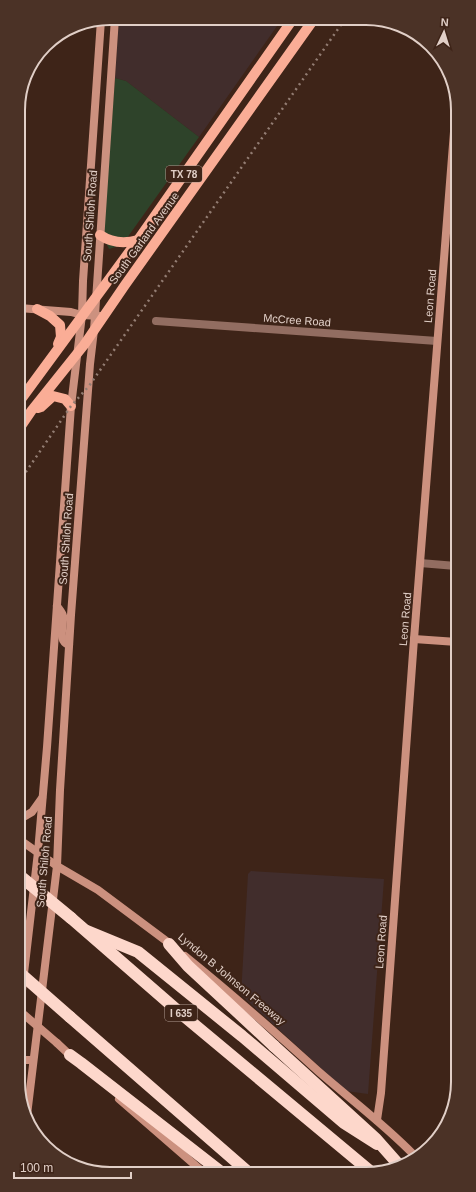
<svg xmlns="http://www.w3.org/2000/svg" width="476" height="1192" viewBox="0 0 476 1192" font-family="Helvetica,sans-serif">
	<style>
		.commercial { fill: #412d2c }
		.green { fill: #2e432a }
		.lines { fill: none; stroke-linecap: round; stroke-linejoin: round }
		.stream { stroke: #44504f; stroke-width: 2.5 }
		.street { stroke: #926d61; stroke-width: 8 }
		.secondary { stroke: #cc917f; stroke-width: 8 }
		.primary { stroke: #faad96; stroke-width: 10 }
		.highway { stroke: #fdd7cb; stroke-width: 12 }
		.rail { stroke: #937d73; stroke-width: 2.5; stroke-dasharray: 2 4; stroke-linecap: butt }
		.secondary-bridge { stroke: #cc917f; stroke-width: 8 }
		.highway-bridge { stroke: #fdd7cb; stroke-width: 12 }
		.labels { text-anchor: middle; stroke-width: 4; stroke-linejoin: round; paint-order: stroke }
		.shield { fill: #3e2418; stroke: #b09c92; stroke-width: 1 }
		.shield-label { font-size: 10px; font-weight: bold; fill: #e1cfc7 }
		.street-label { font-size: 11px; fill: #e1cfc7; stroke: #3e2418 }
		.rim { fill: none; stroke: #e1cfc7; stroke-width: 2 }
	</style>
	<rect width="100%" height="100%" fill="#3e2418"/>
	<g class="commercial">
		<polygon points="119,18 282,19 199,137 126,81 115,78"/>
		<polygon points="251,871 384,879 368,1094 346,1091 241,995 248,874"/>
	</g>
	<polygon class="green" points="115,78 126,81 199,137 122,245 109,249 103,236"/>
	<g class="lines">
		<polyline class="stream" points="454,581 456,585"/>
		<g class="street">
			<polyline points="448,217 455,218"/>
			<polyline points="156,321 437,341"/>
			<polyline points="420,563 456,566"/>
		</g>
		<g class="secondary">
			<polyline points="19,308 71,312 82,315 101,316"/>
			<path d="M57,606C59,609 63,613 63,616C64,626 57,641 69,645"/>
			<polyline points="414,639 457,642"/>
			<polyline points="20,819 32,812 42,798"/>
			<polyline points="20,840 57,866 98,890 173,946"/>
			<path d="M185,956C231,993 274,1031 318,1071C350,1099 384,1124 414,1155"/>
			<polyline points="21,999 38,852 47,747 71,406 82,315 83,281 101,20"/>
			<polyline points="57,1043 73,1058"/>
			<polyline points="21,1060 33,1060"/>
			<polyline points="119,1099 203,1172"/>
			<polyline points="27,1115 57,866 60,790 71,615 90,364 94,330 115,18"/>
			<polyline points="377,1120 381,1093 414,639 455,119"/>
		</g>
		<g class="primary">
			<path d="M100,235C112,243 124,244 138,240"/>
			<polyline points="37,309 50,316 60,325 61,337 58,344"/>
			<polyline points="19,402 138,240 293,19"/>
			<polyline points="38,408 41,407 53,396 65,399 71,406"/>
			<polyline points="19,429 32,410 84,345 125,285 314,19"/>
		</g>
		<g class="highway">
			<polyline points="71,918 178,1011 370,1171"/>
			<polyline points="87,931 138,952 242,1036 344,1123 377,1144"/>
			<polyline points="169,944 188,966 274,1046"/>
			<polyline points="70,1017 248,1172"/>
			<polyline points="70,1055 81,1063 221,1172"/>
		</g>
		<polyline class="rail" points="19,482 71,406 89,386 345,19"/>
		<polyline class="secondary-bridge" points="21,1012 57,1043"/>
		<g class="highway-bridge">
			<polyline points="20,876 71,918"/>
			<polyline points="21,974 70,1017"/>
			<polyline points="274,1046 376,1139 399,1165"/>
		</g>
	</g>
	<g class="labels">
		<g class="shield">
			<rect x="166" y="166" width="36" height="16" rx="3"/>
			<rect x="165" y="1005" width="32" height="16" rx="3"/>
		</g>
		<g class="shield-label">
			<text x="184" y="178">TX 78</text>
			<text x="181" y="1017">I 635</text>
		</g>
		<g class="street-label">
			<text transform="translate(90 216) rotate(-86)" y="4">South Shiloh Road</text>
			<text transform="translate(144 238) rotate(-54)" y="4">South Garland Avenue</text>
			<text transform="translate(430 296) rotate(-85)" y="4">Leon Road</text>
			<text transform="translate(297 320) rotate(4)" y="4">McCree Road</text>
			<text transform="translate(66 539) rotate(-86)" y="4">South Shiloh Road</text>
			<text transform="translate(405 619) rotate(-85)" y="4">Leon Road</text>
			<text transform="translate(44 862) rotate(-85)" y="4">South Shiloh Road</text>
			<text transform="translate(381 942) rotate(-86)" y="4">Leon Road</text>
			<text transform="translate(232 979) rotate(40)" y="4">Lyndon B Johnson Freeway</text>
		</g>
	</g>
	<path d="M0 0H476V1192H0ZM110 25H366A85 85 0 0 1 451 110V1082A85 85 0 0 1 366 1167H110A85 85 0 0 1 25 1082V110A85 85 0 0 1 110 25Z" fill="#4b3226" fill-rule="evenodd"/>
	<path class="rim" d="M110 25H366A85 85 0 0 1 451 110V1082A85 85 0 0 1 366 1167H110A85 85 0 0 1 25 1082V110A85 85 0 0 1 110 25Z"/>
	<g transform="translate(444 32) rotate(4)" stroke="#3e2418" stroke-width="3" paint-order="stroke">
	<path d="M0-3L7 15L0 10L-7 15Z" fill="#e1cfc7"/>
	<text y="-6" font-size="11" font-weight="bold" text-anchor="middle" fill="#e1cfc7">N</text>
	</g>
	<path d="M14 1172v6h117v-6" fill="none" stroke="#e1cfc7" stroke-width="2"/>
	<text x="20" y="1172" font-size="12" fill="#e1cfc7" stroke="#3e2418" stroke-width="3" paint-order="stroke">100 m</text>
</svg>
